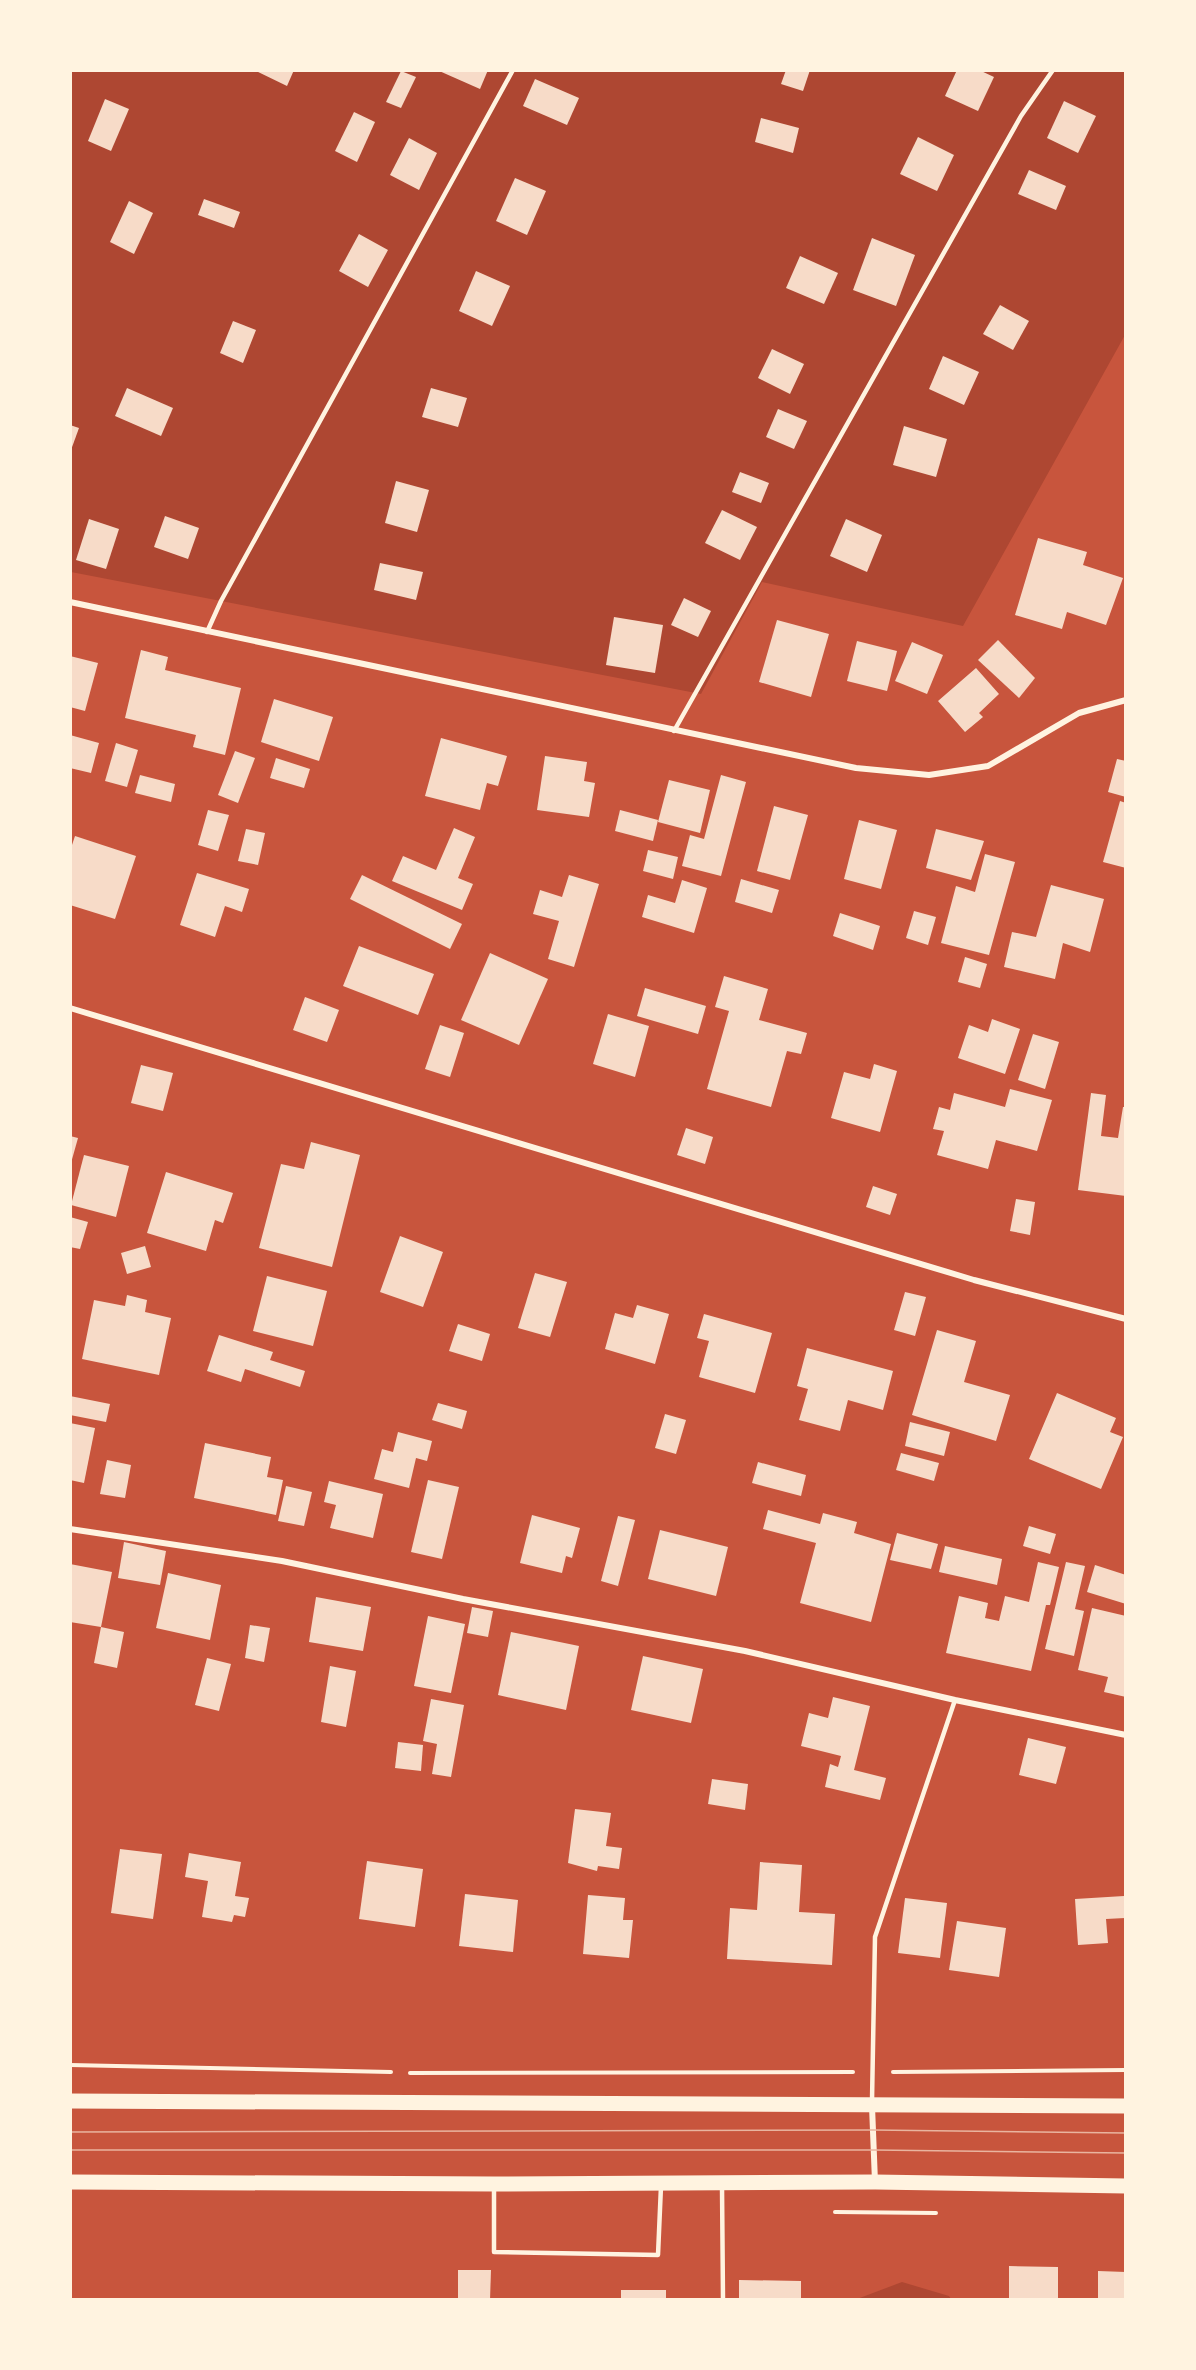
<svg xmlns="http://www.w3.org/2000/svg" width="1196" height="2370" viewBox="0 0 1196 2370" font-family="Mulish,sans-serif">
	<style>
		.green { fill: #ae4732 }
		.building { fill: #f7dbc8 }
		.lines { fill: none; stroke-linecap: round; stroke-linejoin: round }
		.path { stroke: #fff3e0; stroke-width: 4 }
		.service { stroke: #fff3e0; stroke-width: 4.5 }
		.minor { stroke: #fff3e0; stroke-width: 6 }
		.primary { stroke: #fff3e0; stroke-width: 15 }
		.tram { stroke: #e9b49f; stroke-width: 1.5 }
	</style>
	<rect width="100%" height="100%" fill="#c8553d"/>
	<g class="green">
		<polygon points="70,71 1125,71 1125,335 963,626 762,582 701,694 71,572"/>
		<polygon points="902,2282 949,2296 951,2299 857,2299"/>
	</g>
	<g class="building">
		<polygon points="254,70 294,70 287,86"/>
		<polygon points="437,70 488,70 480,89"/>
		<polygon points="786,70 810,70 803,91 781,84"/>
		<polygon points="957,70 979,70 994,77 978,111 945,96"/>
		<polygon points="401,71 416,77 401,108 386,102"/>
		<polygon points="535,79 579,98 567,125 523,106"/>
		<polygon points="105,99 129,109 111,151 88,141"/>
		<polygon points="1064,101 1096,116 1078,153 1047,138"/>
		<polygon points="354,112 375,122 357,162 335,151"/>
		<polygon points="761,118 799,128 793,153 755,142"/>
		<polygon points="918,137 954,155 937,191 900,174"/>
		<polygon points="409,138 437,153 419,190 390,175"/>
		<polygon points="1029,170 1066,186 1056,210 1018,194"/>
		<polygon points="515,178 546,191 527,235 496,221"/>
		<polygon points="204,199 240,212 234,228 198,215"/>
		<polygon points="129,201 153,213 134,254 110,242"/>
		<polygon points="359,234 388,250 368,287 339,271"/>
		<polygon points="872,238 915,255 896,306 853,290"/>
		<polygon points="800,256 838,273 824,304 786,288"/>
		<polygon points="476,271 510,286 492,326 459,311"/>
		<polygon points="1000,305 1029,321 1013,350 983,334"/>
		<polygon points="233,321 256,330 243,363 220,353"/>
		<polygon points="772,349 804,364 790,394 758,378"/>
		<polygon points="943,356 979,372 964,405 929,389"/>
		<polygon points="127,388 173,408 161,436 115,416"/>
		<polygon points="431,388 467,398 458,427 422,417"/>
		<polygon points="778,409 807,421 794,449 766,437"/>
		<polygon points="70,425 79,428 71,450 70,450"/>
		<polygon points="904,426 947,439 936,477 893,465"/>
		<polygon points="740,472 769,483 761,503 732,492"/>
		<polygon points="396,481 429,490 417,532 385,523"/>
		<polygon points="722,510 757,527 740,560 705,543"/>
		<polygon points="165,516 199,528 188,559 154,547"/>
		<polygon points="89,519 119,529 106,569 76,560"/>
		<polygon points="846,519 882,535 867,572 830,556"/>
		<polygon points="1038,538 1087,552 1083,565 1123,578 1106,625 1067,612 1062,629 1015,615"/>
		<polygon points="380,563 423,572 416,600 374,590"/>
		<polygon points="684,598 711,611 698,637 671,625"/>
		<polygon points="614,617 663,625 655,673 606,665"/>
		<polygon points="777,620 829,634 811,697 759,682"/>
		<polygon points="998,640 1035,678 1019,698 978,660"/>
		<polygon points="857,641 897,651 887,691 847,681"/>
		<polygon points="912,642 943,655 927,694 895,681"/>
		<polygon points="141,650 168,657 165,670 241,688 225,755 193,747 196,735 125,718"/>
		<polygon points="70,656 98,663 85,711 70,707"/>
		<polygon points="976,668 999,694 979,713 983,717 965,732 938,701"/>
		<polygon points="274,699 333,717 319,761 261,742"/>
		<polygon points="70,735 99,743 91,773 70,768"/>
		<polygon points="441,738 507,756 498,786 487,783 480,810 425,796"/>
		<polygon points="116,743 138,750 127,787 105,781"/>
		<polygon points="235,751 255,758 238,803 218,795"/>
		<polygon points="545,756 587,762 584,781 595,783 589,817 537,810"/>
		<polygon points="276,758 310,769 304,788 270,778"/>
		<polygon points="1117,759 1126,761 1126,797 1108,792"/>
		<polygon points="140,775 175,784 171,802 135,793"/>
		<polygon points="721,775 746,782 721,876 682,866 690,835 704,839"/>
		<polygon points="669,780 710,790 700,833 658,822"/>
		<polygon points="1120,801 1126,803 1126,868 1103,862"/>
		<polygon points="774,806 808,815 790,880 757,871"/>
		<polygon points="208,810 229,815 218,851 198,845"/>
		<polygon points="620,810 658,820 653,841 615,831"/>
		<polygon points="859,820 897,830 881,889 844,879"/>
		<polygon points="454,828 475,837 458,878 473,884 462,910 392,881 403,856 436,870"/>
		<polygon points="246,829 265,833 258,865 238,861"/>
		<polygon points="936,829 984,841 971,880 926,868"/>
		<polygon points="75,836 136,856 115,919 70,905 70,851"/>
		<polygon points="648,850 678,857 673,879 643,871"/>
		<polygon points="985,854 1015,862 989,955 941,943 956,886 975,892"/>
		<polygon points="197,873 249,889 242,912 225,906 215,937 180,925"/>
		<polygon points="362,875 462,924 450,949 350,899"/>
		<polygon points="569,875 599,884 574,967 548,959 559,921 533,914 540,890 562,897"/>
		<polygon points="741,879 779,890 772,913 735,902"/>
		<polygon points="682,880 707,888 694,933 642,917 648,895 675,903"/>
		<polygon points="1051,885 1104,899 1090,952 1063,943 1055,979 1004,967 1012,932 1036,937"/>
		<polygon points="914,911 936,917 928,945 906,938"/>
		<polygon points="840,913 880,926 873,950 833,936"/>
		<polygon points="359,946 434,974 418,1015 343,986"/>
		<polygon points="490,953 548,979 519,1045 461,1020"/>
		<polygon points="965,957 987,964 980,988 958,982"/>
		<polygon points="724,976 768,989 759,1020 807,1033 801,1054 787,1051 771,1107 707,1089 729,1011 715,1007"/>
		<polygon points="645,988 706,1006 698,1034 637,1016"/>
		<polygon points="305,997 339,1010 327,1042 293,1030"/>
		<polygon points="608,1014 649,1026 635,1077 593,1064"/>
		<polygon points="992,1019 1020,1029 1005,1074 958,1058 969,1025 988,1032"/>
		<polygon points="440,1025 464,1033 450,1077 425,1069"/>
		<polygon points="1033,1034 1059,1042 1045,1089 1018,1080"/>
		<polygon points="874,1064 897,1071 880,1132 831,1118 844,1072 870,1079"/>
		<polygon points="141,1065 173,1073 163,1111 131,1103"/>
		<polygon points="1010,1089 1052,1100 1037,1151 996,1140 988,1169 937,1155 944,1131 933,1129 939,1107 950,1110 954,1093 1005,1107"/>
		<polygon points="1091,1093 1106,1095 1101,1136 1118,1138 1123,1107 1126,1107 1126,1196 1078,1190"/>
		<polygon points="686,1128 713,1137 705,1164 677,1155"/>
		<polygon points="70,1136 78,1138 71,1163 70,1163"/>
		<polygon points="311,1142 360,1155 332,1267 259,1248 281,1164 304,1169"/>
		<polygon points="84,1155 129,1166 116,1217 71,1205"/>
		<polygon points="166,1172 233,1193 223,1223 215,1220 206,1251 147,1233"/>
		<polygon points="873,1186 897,1194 890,1215 866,1207"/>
		<polygon points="1016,1199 1035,1202 1030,1235 1010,1231"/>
		<polygon points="70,1217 88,1222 80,1249 70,1247"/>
		<polygon points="400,1236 443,1252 423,1307 380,1292"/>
		<polygon points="145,1246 151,1267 127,1274 121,1253"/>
		<polygon points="535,1273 567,1282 550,1337 518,1328"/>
		<polygon points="267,1276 327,1291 313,1346 253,1331"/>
		<polygon points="905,1292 926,1297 915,1336 894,1330"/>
		<polygon points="127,1295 147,1300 145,1312 171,1318 159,1375 82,1359 94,1300 125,1306"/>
		<polygon points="637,1305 669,1314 655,1364 605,1349 615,1313 633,1318"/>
		<polygon points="704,1314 772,1333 755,1393 699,1377 709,1341 697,1338"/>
		<polygon points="458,1324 490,1334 482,1361 449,1351"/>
		<polygon points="937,1330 976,1341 964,1382 1010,1395 996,1441 912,1415"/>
		<polygon points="219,1335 273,1352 270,1360 305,1371 300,1387 245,1369 241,1382 207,1371"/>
		<polygon points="807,1348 893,1371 883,1410 848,1400 840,1431 799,1420 808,1389 797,1386"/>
		<polygon points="1057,1393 1116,1418 1110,1432 1123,1437 1101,1489 1029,1459"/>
		<polygon points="70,1396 110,1404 106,1422 70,1415"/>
		<polygon points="438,1403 467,1411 462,1429 432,1420"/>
		<polygon points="665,1414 686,1420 676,1454 655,1448"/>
		<polygon points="910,1422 950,1432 944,1456 905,1446"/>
		<polygon points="70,1423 95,1428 84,1483 70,1480"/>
		<polygon points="398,1432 432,1441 427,1461 416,1458 409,1488 374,1479 382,1449 393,1452"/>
		<polygon points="205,1443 271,1457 267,1477 283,1480 276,1515 194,1498"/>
		<polygon points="901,1453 939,1463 934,1481 896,1470"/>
		<polygon points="107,1460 131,1465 125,1498 100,1494"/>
		<polygon points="758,1462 806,1475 801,1496 752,1483"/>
		<polygon points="428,1480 459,1487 442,1559 411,1552"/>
		<polygon points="329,1481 383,1494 373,1538 330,1528 336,1505 324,1502"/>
		<polygon points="286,1486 312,1492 304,1526 278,1521"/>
		<polygon points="768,1510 820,1524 823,1513 857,1522 854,1533 891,1544 871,1622 800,1603 816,1543 763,1529"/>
		<polygon points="532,1515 580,1528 572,1558 566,1556 562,1573 520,1563"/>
		<polygon points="618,1516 635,1520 618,1586 601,1581"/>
		<polygon points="1029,1526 1056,1534 1050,1554 1023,1546"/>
		<polygon points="660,1530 728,1547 716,1596 648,1579"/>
		<polygon points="897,1533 938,1544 931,1569 890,1560"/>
		<polygon points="124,1542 166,1551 160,1585 118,1578"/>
		<polygon points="945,1546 1002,1559 997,1585 939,1572"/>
		<polygon points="1038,1562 1059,1567 1050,1605 1046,1605 1031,1671 946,1653 959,1596 988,1603 985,1618 999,1621 1005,1596 1029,1602"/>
		<polygon points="1066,1562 1085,1566 1075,1609 1084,1611 1074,1656 1045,1649"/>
		<polygon points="70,1564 112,1572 101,1627 124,1632 117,1668 94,1663 101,1627 70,1622"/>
		<polygon points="1095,1565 1126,1575 1126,1604 1087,1592"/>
		<polygon points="168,1573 221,1585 210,1640 156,1628"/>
		<polygon points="316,1597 371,1607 363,1651 309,1642"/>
		<polygon points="472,1607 493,1611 488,1637 467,1633"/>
		<polygon points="1092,1608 1126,1616 1126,1697 1104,1692 1108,1677 1078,1670"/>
		<polygon points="428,1616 465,1624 451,1693 414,1686"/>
		<polygon points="250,1625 270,1628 264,1662 245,1658"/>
		<polygon points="511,1632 579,1646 566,1710 498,1695"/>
		<polygon points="643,1656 703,1669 691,1723 631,1710"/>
		<polygon points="207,1658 231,1664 219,1711 195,1705"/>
		<polygon points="330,1666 356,1671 346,1727 321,1722"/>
		<polygon points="833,1697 870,1706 854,1770 886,1778 880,1800 825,1787 830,1764 838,1767 841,1756 801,1746 809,1713 828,1718"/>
		<polygon points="431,1699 464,1705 451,1777 432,1774 437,1744 423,1741"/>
		<polygon points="1028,1738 1066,1747 1056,1784 1019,1775"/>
		<polygon points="398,1742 423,1745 421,1771 395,1768"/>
		<polygon points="712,1779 748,1784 745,1810 708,1804"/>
		<polygon points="575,1809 611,1813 606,1846 622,1848 619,1869 598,1866 597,1871 568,1863"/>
		<polygon points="120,1849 162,1854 153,1919 111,1913"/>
		<polygon points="189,1853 241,1862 235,1896 249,1898 245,1917 234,1915 232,1922 202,1917 208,1881 185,1877"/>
		<polygon points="367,1861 423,1869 415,1927 359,1919"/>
		<polygon points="760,1862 802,1865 799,1912 835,1914 832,1965 727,1959 730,1908 757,1910"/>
		<polygon points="465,1894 518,1900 513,1952 459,1946"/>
		<polygon points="588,1895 625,1898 623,1920 633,1920 629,1958 583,1954"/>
		<polygon points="1124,1896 1125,1918 1106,1919 1108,1943 1078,1945 1075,1899"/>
		<polygon points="905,1898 947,1903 940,1958 898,1953"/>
		<polygon points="957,1921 1006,1928 999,1977 949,1970"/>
		<polygon points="1009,2266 1058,2267 1058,2300 1009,2300"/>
		<polygon points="458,2270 491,2270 490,2300 458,2300"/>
		<polygon points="1098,2271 1126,2272 1126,2300 1098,2300"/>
		<polygon points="739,2280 801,2281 801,2300 739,2300"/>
		<rect x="621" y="2290" width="45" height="10"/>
	</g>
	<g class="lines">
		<g class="path">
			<polyline points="70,2065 391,2072"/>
			<polyline points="893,2072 1126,2070"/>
			<polyline points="410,2073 853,2072"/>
			<polyline points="835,2212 936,2213"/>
		</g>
		<g class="service">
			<polyline points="207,632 221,601 513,70"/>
			<polyline points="674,731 1021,116 1053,70"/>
			<polyline points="872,2101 875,1937 955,1700"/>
			<polyline points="722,2186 723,2300"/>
			<polyline points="494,2187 494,2252 658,2255 661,2186"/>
		</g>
		<g class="minor">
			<polyline points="70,602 856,768 929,775 988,766 1079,713 1126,700"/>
			<polyline points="70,1008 974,1280 1126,1319"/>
			<polyline points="70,1529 282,1561 463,1599 745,1651 955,1700 1126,1735"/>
			<polyline points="872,2106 875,2182"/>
		</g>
		<g class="primary">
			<polyline points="70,2101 1126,2106"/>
			<polyline points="70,2182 494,2184 875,2182 1126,2186"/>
		</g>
		<g class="tram">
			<polyline points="70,2132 873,2130 1126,2133"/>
			<polyline points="70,2150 874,2150 1126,2153"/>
		</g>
	</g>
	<rect width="1196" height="2370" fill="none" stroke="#fff3e0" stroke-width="144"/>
</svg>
